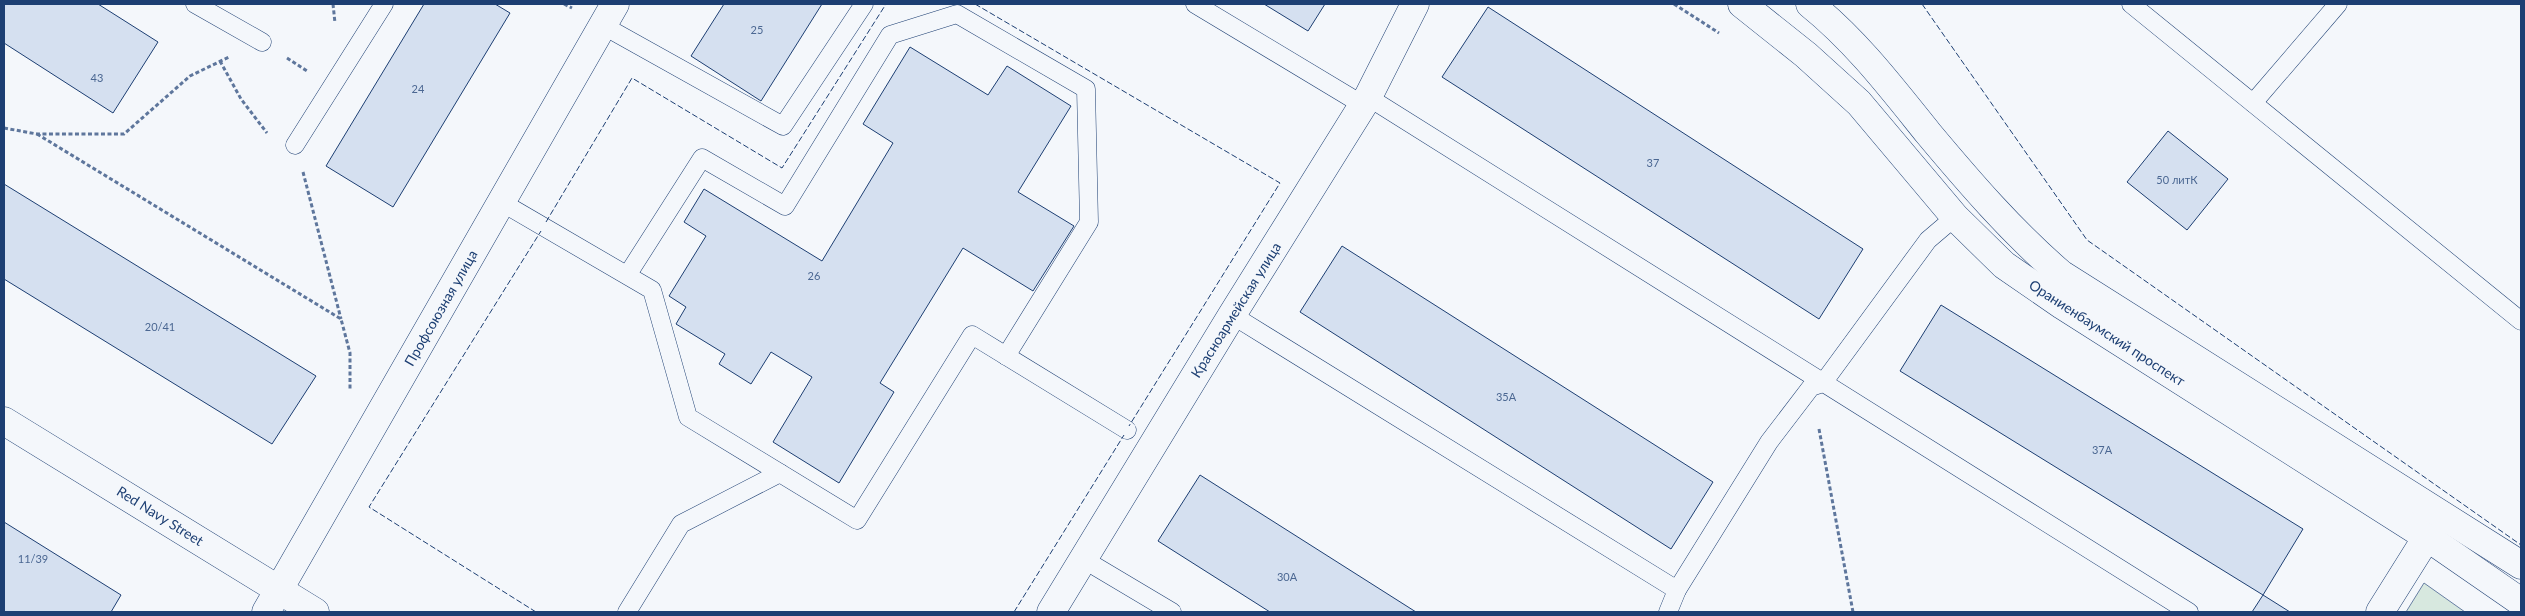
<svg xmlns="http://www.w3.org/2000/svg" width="2525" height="616" viewBox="0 0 2525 616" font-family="Lato,sans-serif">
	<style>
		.green { fill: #d7e8df; stroke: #687fa3 }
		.building { fill: #d5e0f0; stroke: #1d3f73 }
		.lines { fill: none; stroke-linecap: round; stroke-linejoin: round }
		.service-casing { stroke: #1d3f73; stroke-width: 19 }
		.minor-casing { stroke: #1d3f73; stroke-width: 29 }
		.tertiary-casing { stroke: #1d3f73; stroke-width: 29 }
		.secondary-casing { stroke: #1d3f73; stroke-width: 29 }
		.path { stroke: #5e769c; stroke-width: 3; stroke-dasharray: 4 2.5; stroke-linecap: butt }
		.service { stroke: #f4f7fb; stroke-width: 18 }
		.minor { stroke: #f4f7fb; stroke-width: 28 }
		.tertiary { stroke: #f4f7fb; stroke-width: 28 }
		.secondary { stroke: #f4f7fb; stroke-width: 28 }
		.fence { stroke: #1d3f73; stroke-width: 1; stroke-dasharray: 6 2.5; stroke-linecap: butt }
		.labels { text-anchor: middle; stroke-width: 4; stroke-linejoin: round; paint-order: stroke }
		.number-label { font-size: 11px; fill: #4b6792 }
		.street-label { font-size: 14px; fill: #1d3f73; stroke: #f4f7fb }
	</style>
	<rect width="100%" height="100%" fill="#f4f7fb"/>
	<polygon class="green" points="2424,583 2465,612 2406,612"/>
	<g class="building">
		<polygon points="4,4 98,4 158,42 113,113 4,43"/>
		<polygon points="424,4 495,4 510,13 393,207 326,166"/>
		<polygon points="724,4 822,4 761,101 691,56"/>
		<polygon points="1264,4 1325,4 1308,31"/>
		<polygon points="1488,7 1863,249 1819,319 1442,77"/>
		<polygon points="910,47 988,95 1007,66 1071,106 1018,192 1074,226 1033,291 963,248 880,383 894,392 839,483 773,442 812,377 771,352 751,384 719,364 725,354 676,324 686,307 669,296 706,236 684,222 704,189 822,261 893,143 863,124"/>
		<polygon points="2168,131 2228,179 2187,230 2127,182"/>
		<polygon points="4,184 316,376 272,444 4,279"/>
		<polygon points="1342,246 1713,482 1671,549 1300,312"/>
		<polygon points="1941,305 2303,529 2263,595 1900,371"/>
		<polygon points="1200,475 1416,612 1270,612 1158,541"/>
		<polygon points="4,522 121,595 111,612 4,612"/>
		<polygon points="2263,595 2290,612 2252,612"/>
	</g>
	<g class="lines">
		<defs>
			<g id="service">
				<polyline points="195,4 262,42"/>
				<polyline points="1195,4 1363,105"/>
				<polyline points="2131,4 2521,321"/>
				<polyline points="602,25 783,126 864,4"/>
				<polyline points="1368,97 2189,612"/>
				<polyline points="2253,103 2338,4"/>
				<polyline points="295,145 384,4"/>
				<polyline points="501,202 652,290 688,417 857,520 972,335 1127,430"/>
				<polyline points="628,274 702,158 785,206 890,35 957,14 1086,89 1089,222 1006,356"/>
				<polyline points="1232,315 1677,590"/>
				<polyline points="1083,559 1172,612"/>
				<polyline points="627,612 681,524 780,473"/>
				<polyline points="1668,612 1677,590 1769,442 1811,387 1823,383 1928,240 1955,217"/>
			</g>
			<g id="minor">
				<polyline points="266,612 615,4"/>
				<polyline points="1051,612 1232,315 1368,97 1415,4"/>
				<polyline points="2380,612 2427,537"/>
			</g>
			<polyline id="tertiary" points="4,421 315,612"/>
			<g id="secondary">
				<polyline points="1742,4 1806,55 1859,103 1955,217 2004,265 2062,305 2427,537 2521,602"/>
				<path d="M1810,4C1856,41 1891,87 1928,133C1969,182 2012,232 2061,274L2521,565"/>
			</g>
		</defs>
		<use href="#service" class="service-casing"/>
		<use href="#minor" class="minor-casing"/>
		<use href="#tertiary" class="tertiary-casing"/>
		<use href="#secondary" class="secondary-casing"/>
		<g class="path">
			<polyline points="333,4 335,23"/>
			<polyline points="564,4 572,8"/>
			<polyline points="1674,4 1719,33"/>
			<polyline points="287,58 307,71"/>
			<polyline points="220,61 241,99 267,133"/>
			<polyline points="4,128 37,134 124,134 190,76 229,57"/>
			<polyline points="37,134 341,319 350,353 350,391"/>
			<polyline points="303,172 341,319"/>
			<polyline points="1819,429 1853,612"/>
		</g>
		<use href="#service" class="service"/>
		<use href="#minor" class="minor"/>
		<use href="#tertiary" class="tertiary"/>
		<use href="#secondary" class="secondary"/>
		<g class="fence">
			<polyline points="975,4 1280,183 1129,426"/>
			<polyline points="1922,4 2087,240 2521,545"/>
			<polyline points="546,222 632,78 782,168 886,4"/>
			<polyline points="536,612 369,507 541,231"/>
			<polyline points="1014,612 1124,435"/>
		</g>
	</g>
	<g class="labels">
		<g class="number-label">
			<text x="757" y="34">25</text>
			<text x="97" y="82">43</text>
			<text x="418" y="93">24</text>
			<text x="1653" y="167">37</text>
			<text x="2177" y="184">50 литК</text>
			<text x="814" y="280">26</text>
			<text x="160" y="331">20/41</text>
			<text x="1506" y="401">35А</text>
			<text x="2102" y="454">37А</text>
			<text x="33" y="563">11/39</text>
			<text x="1287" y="581">30А</text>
		</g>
		<g class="street-label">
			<text transform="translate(441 308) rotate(-60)" y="5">Профсоюзная улица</text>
			<text transform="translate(1236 310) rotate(-58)" y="5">Красноармейская улица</text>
			<text transform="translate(2107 333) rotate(33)" y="5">Ораниенбаумский проспект</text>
			<text transform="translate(160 516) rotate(32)" y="5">Red Navy Street</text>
		</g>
	</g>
	<rect width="2525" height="616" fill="none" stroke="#1d3f73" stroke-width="10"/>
</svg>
